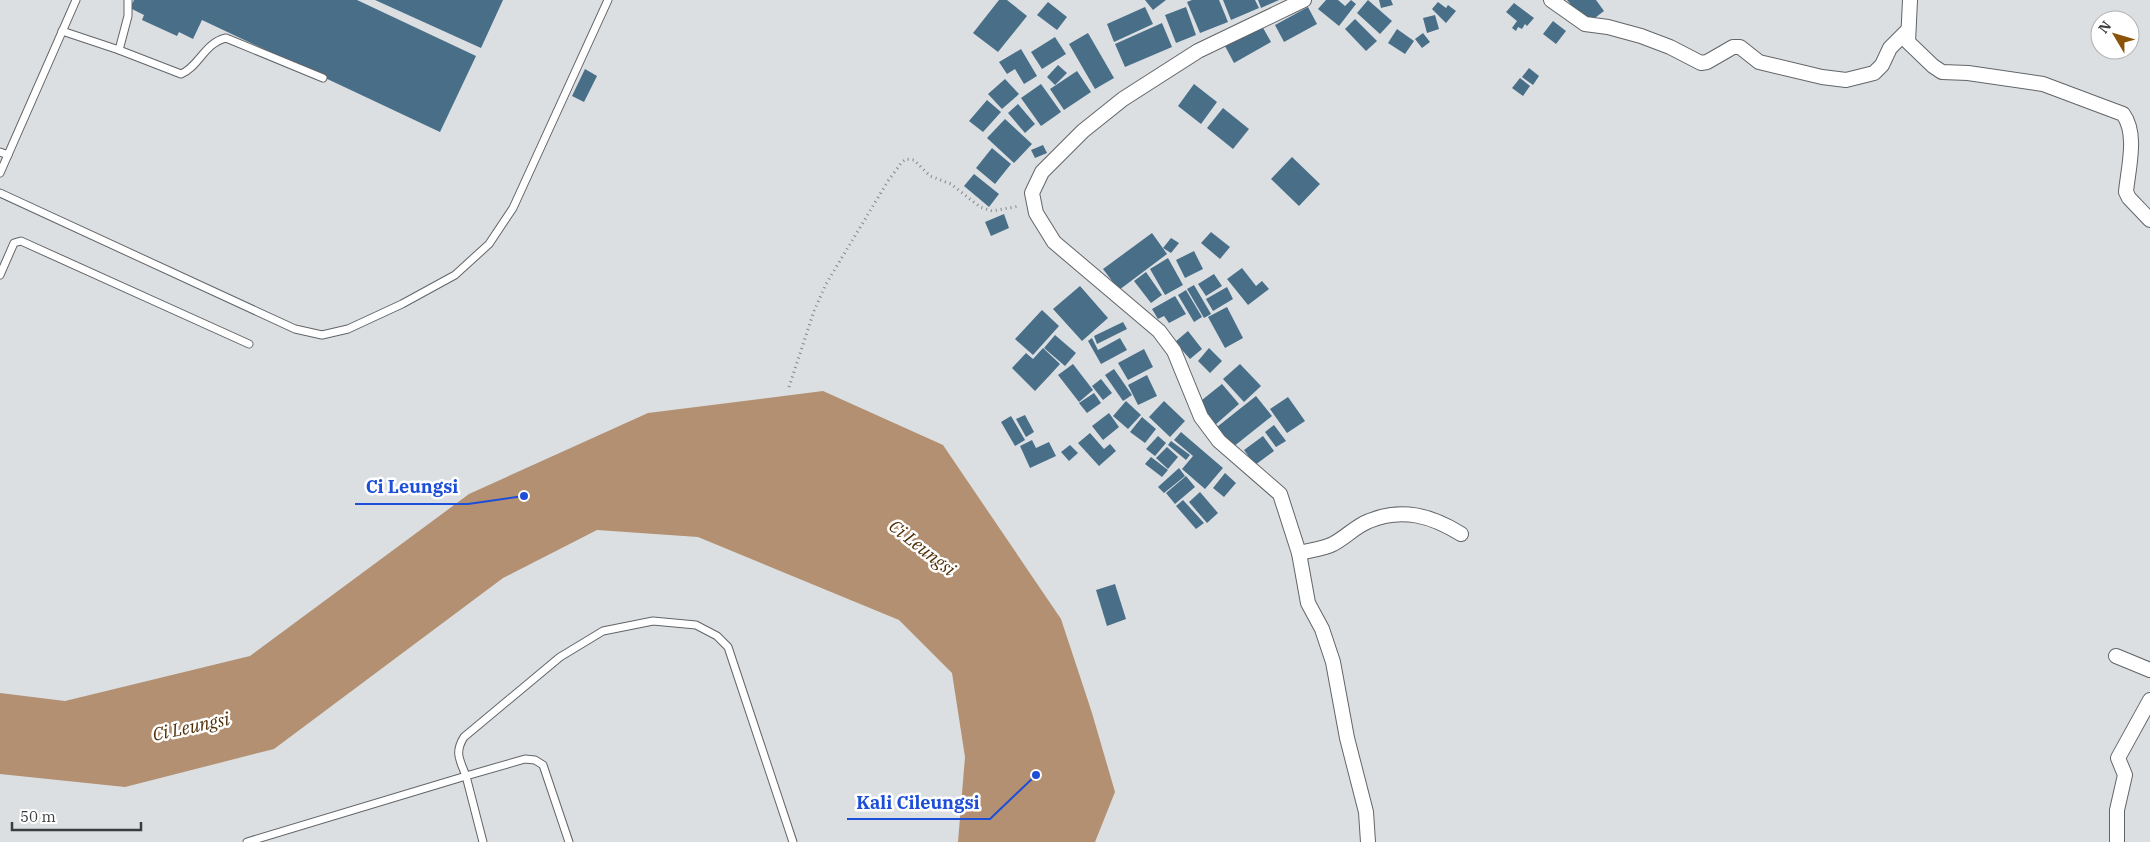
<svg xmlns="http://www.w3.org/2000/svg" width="2150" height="842" viewBox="0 0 2150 842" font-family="'IBM Plex Serif',serif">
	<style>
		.water { fill: #b29071 }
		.building { fill: #486e88 }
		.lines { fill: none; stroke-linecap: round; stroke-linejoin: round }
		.service-casing { stroke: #626568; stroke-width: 9 }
		.minor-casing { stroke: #626568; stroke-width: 16 }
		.path { stroke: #858789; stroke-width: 3; stroke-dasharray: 1 4; stroke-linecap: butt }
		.service { stroke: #fff; stroke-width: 7 }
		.minor { stroke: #fff; stroke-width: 14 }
		.labels { text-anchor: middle; stroke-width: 5; stroke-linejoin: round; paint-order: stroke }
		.water-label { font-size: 18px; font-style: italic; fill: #4f2d04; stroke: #fff }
		.leader { fill: none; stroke: #1d4ed8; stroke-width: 2 }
		.callout-dot { fill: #1d4ed8; stroke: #fff; stroke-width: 2 }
		.callout-label { font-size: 18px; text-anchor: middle; font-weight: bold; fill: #1d4ed8; stroke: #fff; stroke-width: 5; stroke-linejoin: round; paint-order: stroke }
	</style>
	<rect width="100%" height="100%" fill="#dbdfe2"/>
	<polygon class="water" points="823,391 943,445 1061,619 1092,713 1115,792 1095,842 958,842 965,757 952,673 899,620 698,537 597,530 503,578 274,749 125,787 0,774 0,693 65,701 250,656 469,494 648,413"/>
	<g class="building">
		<polygon points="134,0 357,0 476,56 440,132 202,20 193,39 179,32 177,36 142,20 144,15 130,8"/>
		<polygon points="375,0 503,0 481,48"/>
		<polygon points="999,0 1007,0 1027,16 998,52 973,33"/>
		<polygon points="1145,0 1166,0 1153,10"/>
		<polygon points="1192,0 1219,0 1228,22 1200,33 1187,2"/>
		<polygon points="1223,0 1255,0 1259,8 1231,20"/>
		<polygon points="1258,0 1279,0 1261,8"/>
		<polygon points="1326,0 1338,0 1345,6 1351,0 1356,4 1339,26 1318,9"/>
		<polygon points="1368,0 1392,21 1380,34 1357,13"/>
		<polygon points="1379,0 1391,0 1393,5 1381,8"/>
		<polygon points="1567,0 1596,0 1604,11 1587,24"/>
		<polygon points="1048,2 1067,17 1057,30 1037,15"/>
		<polygon points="1438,2 1446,8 1448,5 1456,11 1446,23 1432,9"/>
		<polygon points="1514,3 1534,18 1527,26 1525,24 1522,29 1518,27 1516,31 1512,28 1517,21 1506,12"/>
		<polygon points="1145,7 1153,24 1114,42 1107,24"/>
		<polygon points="1186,7 1196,35 1176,43 1165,15"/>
		<polygon points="1308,7 1317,24 1284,42 1275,25"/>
		<polygon points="1435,15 1439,29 1427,33 1423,18"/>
		<polygon points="1355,19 1377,41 1366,51 1345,29"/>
		<polygon points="1553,21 1566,31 1556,44 1543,34"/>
		<polygon points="1162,23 1172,47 1125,67 1115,44"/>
		<polygon points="1262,26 1271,42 1234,63 1225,46"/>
		<polygon points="1397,29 1414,41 1405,54 1388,43"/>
		<polygon points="1088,33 1114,78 1095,89 1069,44"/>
		<polygon points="1423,33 1430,42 1422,48 1415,39"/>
		<polygon points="1055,37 1066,54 1042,69 1031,52"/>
		<polygon points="1021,49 1037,76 1024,84 1015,69 1007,74 999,62"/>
		<polygon points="1058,65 1067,73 1055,85 1047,77"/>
		<polygon points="1529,68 1539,76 1533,85 1522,77"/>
		<polygon points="585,69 597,76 584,102 572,96"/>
		<polygon points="1077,71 1091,92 1064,110 1050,89"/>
		<polygon points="1520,78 1530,86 1523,96 1512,88"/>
		<polygon points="1005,79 1019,94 1002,109 988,94"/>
		<polygon points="1041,84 1061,112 1041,126 1021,98"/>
		<polygon points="1194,84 1217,102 1201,124 1178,106"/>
		<polygon points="987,100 1001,112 983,132 969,121"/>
		<polygon points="1018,104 1035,124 1025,133 1008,113"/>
		<polygon points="1223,108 1249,129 1233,149 1207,128"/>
		<polygon points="1005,119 1032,144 1014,163 987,138"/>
		<polygon points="1043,145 1047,153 1035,158 1031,150"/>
		<polygon points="992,148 1011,164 995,184 976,168"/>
		<polygon points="1292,157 1320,184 1299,206 1271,179"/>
		<polygon points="974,174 999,194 989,207 964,186"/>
		<polygon points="1004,214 1009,228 991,236 985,222"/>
		<polygon points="1211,232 1230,247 1220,259 1201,243"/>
		<polygon points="1152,233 1167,254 1119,290 1103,269"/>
		<polygon points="1171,238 1179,243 1171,253 1163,248"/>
		<polygon points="1194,251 1203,269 1185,278 1176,260"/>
		<polygon points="1168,258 1183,285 1165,295 1150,269"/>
		<polygon points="1242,268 1256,286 1262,281 1269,289 1248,305 1227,279"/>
		<polygon points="1146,272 1162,295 1151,303 1134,281"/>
		<polygon points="1214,274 1222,286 1206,296 1198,284"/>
		<polygon points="1194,285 1211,314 1204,318 1187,289"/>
		<polygon points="1080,286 1108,318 1082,341 1053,309"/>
		<polygon points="1227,287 1233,299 1213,311 1206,299"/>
		<polygon points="1186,290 1202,317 1194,322 1178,295"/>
		<polygon points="1175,296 1186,314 1169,323 1164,316 1158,319 1152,309"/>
		<polygon points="1227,307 1243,338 1225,348 1208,317"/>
		<polygon points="1042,310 1059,326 1033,355 1015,339"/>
		<polygon points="1123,322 1127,329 1097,344 1094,336"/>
		<polygon points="1188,331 1202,349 1190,359 1175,342"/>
		<polygon points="1055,335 1076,353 1065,366 1044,348"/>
		<polygon points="1092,338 1098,350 1120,338 1127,350 1101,364 1088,341"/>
		<polygon points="1043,348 1060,364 1050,375 1042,368 1050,375 1035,391 1012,368 1026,353 1033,359"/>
		<polygon points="1209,348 1222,361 1210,373 1198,361"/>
		<polygon points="1144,349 1153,367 1128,380 1118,363"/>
		<polygon points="1073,364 1093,390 1079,402 1058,375"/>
		<polygon points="1240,364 1261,386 1244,402 1223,379"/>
		<polygon points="1114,369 1132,395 1123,401 1105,375"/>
		<polygon points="1147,375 1157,396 1138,405 1128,385"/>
		<polygon points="1101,379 1112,393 1103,400 1092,386"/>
		<polygon points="1222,384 1239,404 1215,425 1197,404"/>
		<polygon points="1094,393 1101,403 1087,413 1079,403"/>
		<polygon points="1256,396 1272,416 1233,447 1217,427"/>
		<polygon points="1288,397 1305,421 1287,433 1270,409"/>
		<polygon points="1126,401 1141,415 1128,429 1113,416"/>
		<polygon points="1164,401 1185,421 1170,437 1149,417"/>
		<polygon points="1109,413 1119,427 1103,440 1092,426"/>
		<polygon points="1025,415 1034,432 1026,437 1016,419"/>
		<polygon points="1011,416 1025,440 1015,446 1001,422"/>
		<polygon points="1142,417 1156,429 1145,443 1130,432"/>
		<polygon points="1274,425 1286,441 1276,447 1265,432"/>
		<polygon points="1181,432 1223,468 1205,489 1182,469 1193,456 1174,440"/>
		<polygon points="1090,433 1104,449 1110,444 1116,451 1099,466 1078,443"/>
		<polygon points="1158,436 1166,443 1155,456 1146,449"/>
		<polygon points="1263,436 1274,451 1255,465 1244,450"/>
		<polygon points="1032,440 1036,448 1049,442 1056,456 1030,468 1020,446"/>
		<polygon points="1171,441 1190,455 1186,460 1168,445"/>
		<polygon points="1070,445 1078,453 1069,461 1061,452"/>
		<polygon points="1167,447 1178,457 1168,469 1156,458"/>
		<polygon points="1151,457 1168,470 1162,477 1145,464"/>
		<polygon points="1179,468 1185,476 1164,493 1158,487"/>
		<polygon points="1225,473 1236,483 1224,497 1213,488"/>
		<polygon points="1186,476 1195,487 1175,504 1166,493"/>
		<polygon points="1200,492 1218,513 1207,523 1189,502"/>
		<polygon points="1183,500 1204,523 1196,529 1176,506"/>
		<polygon points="1115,584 1126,619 1107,626 1096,590"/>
	</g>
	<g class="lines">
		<defs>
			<g id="service">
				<path d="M128,0V16L119,50L181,74C199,67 204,43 226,38L323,78"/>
				<polyline points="62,31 119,50"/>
				<polyline points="0,152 8,155"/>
				<polyline points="0,173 76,0"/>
				<polyline points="0,193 295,329 322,335 348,329 402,304 455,275 489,244 513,208 608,0"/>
				<polyline points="0,275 14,243 21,241 249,344"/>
				<path d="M247,842L466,776C460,760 454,753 464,737L560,657L603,631L653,621L696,625L717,636L728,647L793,842"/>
				<polyline points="483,842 466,776 525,759 535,760 543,765 569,842"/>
			</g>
			<g id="minor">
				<polyline points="1304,0 1198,51 1123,99 1083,131 1042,172 1032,193 1036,213 1054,242 1159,331 1174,351 1201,417 1219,441 1280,494 1299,553 1308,603 1322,629 1333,662 1347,738 1366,812 1368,842"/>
				<polyline points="1551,0 1585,24 1608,27 1641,36 1670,47 1701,63 1707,62 1733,47 1740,47 1759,62 1822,77 1846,80 1874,73 1882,65 1890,48 1907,31"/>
				<path d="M1910,0L1908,42L1933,66L1942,72L1968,73L2043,84L2123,114C2138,134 2128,169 2126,192L2129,198L2150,220"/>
				<path d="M1299,553C1311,550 1323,549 1333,544C1346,537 1356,526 1369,521C1402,507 1432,516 1461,534"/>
				<polyline points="2116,656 2150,670"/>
				<polyline points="2117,842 2117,810 2125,775 2118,758 2150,700"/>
			</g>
		</defs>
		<use href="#service" class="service-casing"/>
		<use href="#minor" class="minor-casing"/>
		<polyline class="path" points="789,387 814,311 826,284 888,181 902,162 906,159 914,160 930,176 951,184 980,207 992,211 1020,206"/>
		<use href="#service" class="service"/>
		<use href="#minor" class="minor"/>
	</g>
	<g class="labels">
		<g class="water-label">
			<text transform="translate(922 548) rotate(38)" y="6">Ci Leungsi</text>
			<text transform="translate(191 727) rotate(-12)" y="6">Ci Leungsi</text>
		</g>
	</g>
	<path class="leader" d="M524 496L468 504H355M1036 775L990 819H847"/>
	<g class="callout-dot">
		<circle cx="524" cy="496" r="5"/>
		<circle cx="1036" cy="775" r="5"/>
	</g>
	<g class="callout-label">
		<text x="412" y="493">Ci Leungsi</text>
		<text x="918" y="809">Kali Cileungsi</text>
	</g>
	<g transform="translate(2115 35) rotate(308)"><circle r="24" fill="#ffffff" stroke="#b1b1b1"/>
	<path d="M0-4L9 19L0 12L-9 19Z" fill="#8b5208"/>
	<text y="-8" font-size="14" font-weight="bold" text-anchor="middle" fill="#3b3c3d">N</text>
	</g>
	<path d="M12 822v8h129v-8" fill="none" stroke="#3b3c3d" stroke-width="2.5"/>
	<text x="20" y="822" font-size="15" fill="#3b3c3d" stroke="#ffffff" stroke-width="4" paint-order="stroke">50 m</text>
</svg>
